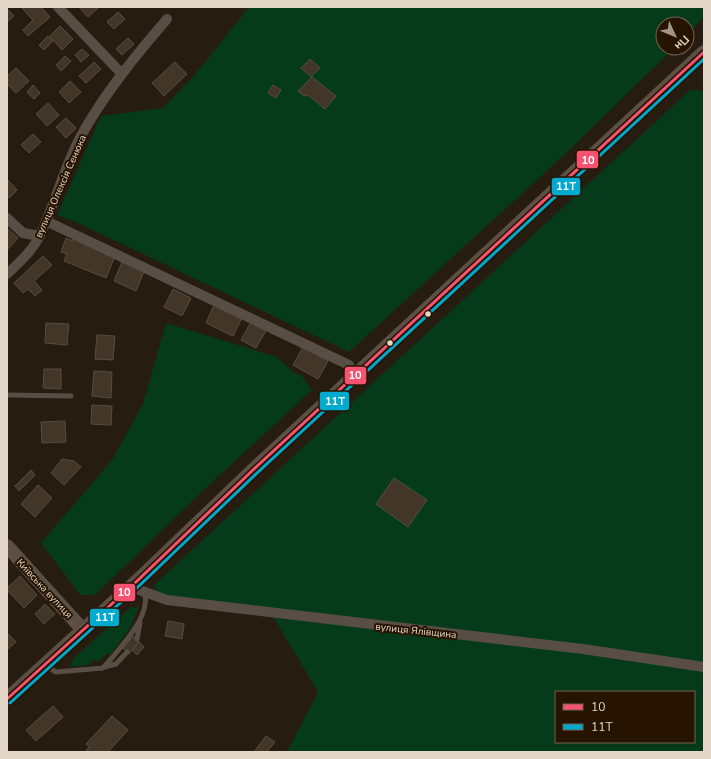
<svg xmlns="http://www.w3.org/2000/svg" width="711" height="759" viewBox="0 0 711 759" font-family="'Nunito Sans',sans-serif">
	<style>
		.green { fill: #053a1a; fill-rule: evenodd }
		.building { fill: #413628; stroke: #564d43 }
		.lines { fill: none; stroke-linecap: round; stroke-linejoin: round }
		.service { stroke: #594e45; stroke-width: 5 }
		.minor { stroke: #594e45; stroke-width: 10 }
		.secondary { stroke: #5c4f43; stroke-width: 14 }
		.bus-1-casing { stroke: #271400; stroke-width: 6 }
		.bus-2-casing { stroke: #271400; stroke-width: 6 }
		.bus-1 { stroke: #f65372; stroke-width: 3 }
		.bus-2 { stroke: #00a9ce; stroke-width: 3 }
		.bus-dot { fill: #e4d7ca; stroke: #271400; stroke-width: 1.5 }
		.labels { text-anchor: middle; stroke-width: 4; stroke-linejoin: round; paint-order: stroke }
		.street-label { font-size: 10px; fill: #e4d7ca; stroke: #271400 }
		.line-badge { stroke: #271400; stroke-width: 1.5 }
		.badge-label { font-size: 11px; text-anchor: middle; font-weight: bold; fill: #fff }
	</style>
	<rect width="100%" height="100%" fill="#271c10"/>
	<g class="green">
		<polygon points="249,7 704,7 704,17 687,35 687,24 663,24 663,48 674,48 562,157 349,352 78,223 57,215 101,116 163,108 193,77"/>
		<path d="M691,89L704,92V752H287L318,692L268,608L158,596L154,585ZM556,692H694V742H556Z"/>
		<polygon points="166,323 277,357 294,373 301,375 312,390 208,486 95,595 80,595 41,543 112,460 143,404"/>
		<polygon points="132,606 135,608 138,606 138,609 129,630 110,655 108,653 98,662 95,659 88,665 69,667 74,658"/>
	</g>
	<g class="building">
		<polygon points="23,7 41,7 50,17 28,36 23,30 33,20 22,8"/>
		<polygon points="79,7 99,7 88,17"/>
		<polygon points="7,9 14,16 7,22"/>
		<polygon points="118,12 125,19 114,29 107,22"/>
		<polygon points="60,26 73,39 62,50 50,36"/>
		<polygon points="48,36 53,41 44,50 39,45"/>
		<polygon points="128,38 134,44 122,55 116,49"/>
		<polygon points="82,49 89,55 81,62 75,55"/>
		<polygon points="65,56 71,61 61,71 56,65"/>
		<polygon points="310,59 320,68 311,77 301,68"/>
		<polygon points="94,62 101,69 86,83 79,76"/>
		<polygon points="175,62 187,74 164,96 152,83"/>
		<polygon points="16,68 29,81 16,93 7,84 7,76"/>
		<polygon points="312,77 336,96 325,109 308,95 304,96 298,91"/>
		<polygon points="70,81 81,92 69,103 59,92"/>
		<polygon points="33,85 40,93 34,99 27,92"/>
		<polygon points="273,85 281,90 276,98 268,93"/>
		<polygon points="48,103 59,115 47,126 36,114"/>
		<polygon points="66,118 76,128 66,138 56,127"/>
		<polygon points="33,134 41,142 29,153 21,145"/>
		<polygon points="7,179 17,190 9,198 7,196"/>
		<polygon points="7,228 18,238 7,250"/>
		<polygon points="66,238 73,241 73,238 115,256 106,278 64,261 67,254 61,252"/>
		<polygon points="43,256 52,265 34,281 42,290 35,296 28,289 23,293 14,283"/>
		<polygon points="123,260 145,269 136,291 114,281"/>
		<polygon points="173,289 191,298 182,316 164,307"/>
		<polygon points="214,305 242,318 233,336 206,323"/>
		<polygon points="252,320 267,329 256,348 241,340"/>
		<polygon points="46,323 69,324 67,345 45,343"/>
		<polygon points="97,335 115,336 113,360 95,359"/>
		<polygon points="303,347 328,361 318,379 293,365"/>
		<polygon points="44,369 61,369 61,389 43,388"/>
		<polygon points="94,371 112,372 111,398 92,396"/>
		<polygon points="92,405 112,406 111,425 91,424"/>
		<polygon points="65,421 66,442 42,443 41,422"/>
		<polygon points="62,459 74,461 81,467 64,485 51,473"/>
		<polygon points="31,470 35,475 19,491 15,486"/>
		<polygon points="394,478 427,500 408,527 376,504"/>
		<polygon points="38,485 52,498 35,517 21,504"/>
		<polygon points="20,576 37,595 24,608 7,590 7,588"/>
		<polygon points="45,604 55,614 44,624 35,614"/>
		<polygon points="168,621 184,624 182,639 165,636"/>
		<polygon points="7,633 16,642 7,650"/>
		<polygon points="133,636 139,642 129,654 123,648"/>
		<polygon points="139,642 144,647 137,655 132,650"/>
		<polygon points="53,706 63,717 36,741 26,730"/>
		<polygon points="112,716 128,730 108,752 85,752 89,747 86,744"/>
		<polygon points="266,736 275,742 267,752 254,752"/>
	</g>
	<g class="lines">
		<g class="service">
			<polyline points="7,395 71,396"/>
			<polyline points="137,639 140,623"/>
			<path d="M46,666L56,672L103,668C117,651 153,616 144,592"/>
			<polyline points="104,667 116,664 127,652"/>
		</g>
		<g class="minor">
			<polyline points="58,7 122,74"/>
			<polyline points="7,218 23,233 40,236"/>
			<polyline points="46,221 349,365"/>
			<path d="M7,274C19,263 33,250 40,235C56,202 64,166 82,134C105,93 136,55 167,19"/>
			<polyline points="131,587 167,600 583,649 704,667"/>
		</g>
		<g class="secondary">
			<polyline points="7,546 83,630"/>
			<polyline points="7,699 137,581 254,469 704,52"/>
		</g>
		<defs>
			<polyline id="bus-1" points="7,699 137,581 254,469 704,52"/>
			<polyline id="bus-2" points="10,703 140,585 257,473 704,59"/>
		</defs>
		<use href="#bus-1" class="bus-1-casing"/>
		<use href="#bus-2" class="bus-2-casing"/>
		<use href="#bus-1" class="bus-1"/>
		<use href="#bus-2" class="bus-2"/>
	</g>
	<g class="bus-dot">
		<circle cx="428" cy="314" r="3.5"/>
		<circle cx="390" cy="343" r="3.5"/>
	</g>
	<g class="labels">
		<g class="street-label">
			<text transform="translate(60 186) rotate(-66)" y="4">вулиця Олексія Сенюка</text>
			<text transform="translate(45 588) rotate(47)" y="4">Київська вулиця</text>
			<text transform="translate(416 630) rotate(6)" y="4">вулиця Ялівщина</text>
		</g>
	</g>
	<g class="line-badge">
		<rect x="576" y="150" width="23" height="19" rx="4" fill="#f65372"/>
		<rect x="551" y="177" width="30" height="19" rx="4" fill="#00a9ce"/>
		<rect x="344" y="366" width="23" height="19" rx="4" fill="#f65372"/>
		<rect x="319" y="391" width="31" height="20" rx="4" fill="#00a9ce"/>
		<rect x="113" y="583" width="23" height="19" rx="4" fill="#f65372"/>
		<rect x="89" y="608" width="31" height="19" rx="4" fill="#00a9ce"/>
	</g>
	<g class="badge-label">
		<text x="588" y="164">10</text>
		<text x="566" y="190">11Т</text>
		<text x="355" y="379">10</text>
		<text x="335" y="405">11Т</text>
		<text x="124" y="596">10</text>
		<text x="105" y="621">11Т</text>
	</g>
	<rect width="711" height="759" fill="none" stroke="#e4d7ca" stroke-width="16"/>
	<rect x="555" y="691" width="140" height="52" fill="#271400" stroke="#736251"/>
	<rect x="563" y="704" width="20" height="6" fill="#f65372" stroke="#736251"/>
	<text x="591" y="711" font-size="12" fill="#e4d7ca">10</text>
	<rect x="563" y="724" width="20" height="6" fill="#00a9ce" stroke="#736251"/>
	<text x="591" y="731" font-size="12" fill="#e4d7ca">11Т</text>
	<g transform="translate(675 36) rotate(134)"><circle r="19" fill="#271400" stroke="#736251"/>
	<path d="M0-3L7 15L0 10L-7 15Z" fill="#a29689"/>
	<text y="-6" font-size="11" font-weight="bold" text-anchor="middle" fill="#e4d7ca">Пн</text>
	</g>
</svg>
